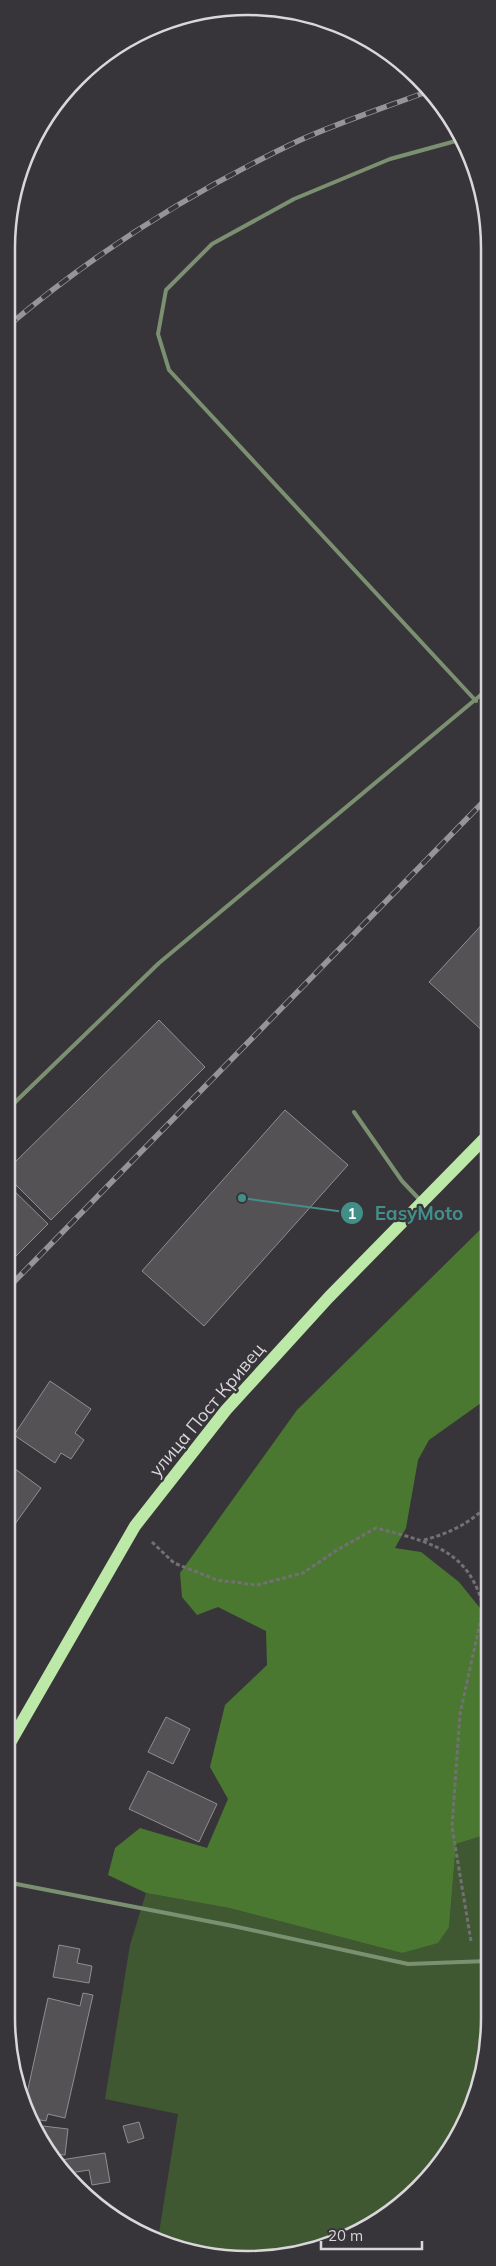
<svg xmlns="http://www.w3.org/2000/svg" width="496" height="2266" viewBox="0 0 496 2266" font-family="Mulish,sans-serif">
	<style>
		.green { fill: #3f5831 }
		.forest { fill: #4a7830 }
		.building { fill: #555256; stroke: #918d92 }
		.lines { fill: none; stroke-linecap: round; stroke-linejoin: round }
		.path { stroke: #737075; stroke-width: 3; stroke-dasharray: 4 2.5; stroke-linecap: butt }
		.service { stroke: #7b9071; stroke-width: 4 }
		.primary { stroke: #bde9a8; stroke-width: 12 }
		.rail-casing { stroke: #969497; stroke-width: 5.5 }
		.rail { stroke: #38353a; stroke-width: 4; stroke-dasharray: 11; stroke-linecap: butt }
		.labels { text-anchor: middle; stroke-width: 4.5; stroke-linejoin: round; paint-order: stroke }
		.street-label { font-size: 18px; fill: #d9d7da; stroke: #38353a }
		.rim { fill: none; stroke: #d9d7da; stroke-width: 2.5 }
		.leader { fill: none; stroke: #428e89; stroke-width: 2 }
		.callout-dot { fill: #428e89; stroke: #38353a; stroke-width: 2 }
		.mark-label { font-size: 15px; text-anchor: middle; font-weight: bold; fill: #fff }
		.callout-label { font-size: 19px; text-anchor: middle; font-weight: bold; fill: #428e89; stroke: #38353a; stroke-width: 4.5; stroke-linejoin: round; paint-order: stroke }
	</style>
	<rect width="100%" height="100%" fill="#38353a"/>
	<polygon class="green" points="488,1834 488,2050 458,2139 395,2210 325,2247 232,2259 158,2239 178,2114 105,2099 130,1945 146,1893 229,1908 402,1953 449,1927 456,1844"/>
	<polygon class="forest" points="488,1222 488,1398 429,1440 418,1460 406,1528 395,1548 421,1552 459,1582 488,1618 488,1834 456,1844 449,1927 438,1943 402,1953 229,1908 146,1893 108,1875 115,1848 140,1828 207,1848 228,1799 210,1767 225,1705 267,1665 266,1631 218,1607 197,1615 182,1597 180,1573 297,1410"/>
	<g class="building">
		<polygon points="488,918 488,1032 486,1034 429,982"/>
		<polygon points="159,1020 205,1067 51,1220 7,1176 7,1170"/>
		<polygon points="285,1110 348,1165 204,1326 142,1271"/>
		<polygon points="7,1184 48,1224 7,1265"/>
		<polygon points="50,1381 91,1409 75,1433 84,1440 71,1459 61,1453 55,1463 14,1435"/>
		<polygon points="7,1463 41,1488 7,1535"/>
		<polygon points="166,1717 190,1729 173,1764 148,1752"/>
		<polygon points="148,1771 217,1804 199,1842 129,1809"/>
		<polygon points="59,1945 80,1949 77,1963 92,1966 89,1983 53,1977"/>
		<polygon points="83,1993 93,1995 65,2118 48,2114 46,2121 29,2118 24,2107 48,1998 80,2006"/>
		<polygon points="139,2122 144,2138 128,2143 123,2126"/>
		<polygon points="43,2126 68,2129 65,2155 52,2154 41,2137"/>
		<polygon points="105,2153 110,2182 92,2185 89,2170 64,2174 63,2172 61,2160"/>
	</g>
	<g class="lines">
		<g class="path">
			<path d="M424,1540C447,1534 472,1523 488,1504"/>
			<path d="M152,1542L174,1563L217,1580L257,1585L303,1573L337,1550L376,1528C442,1545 476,1553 488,1629"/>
			<polyline points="471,1941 452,1827 460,1714 488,1587"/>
		</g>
		<g class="service">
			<polyline points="463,139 390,159 294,199 212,244 166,290 158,334 169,370 476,701"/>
			<polyline points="7,1110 159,963 488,689"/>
			<polyline points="354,1112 402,1181 420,1200"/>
			<polyline points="6,1882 233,1926 408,1964 488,1961"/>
		</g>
		<polyline class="primary" points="7,1748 135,1526 226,1410 329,1297 488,1135"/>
		<defs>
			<g id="rail">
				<path d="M8,326C95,252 195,190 298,141C340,122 386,107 429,91"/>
				<polyline points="7,1289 488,797"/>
			</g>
		</defs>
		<use href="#rail" class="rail-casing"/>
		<use href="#rail" class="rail"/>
	</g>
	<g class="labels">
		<g class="street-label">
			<text transform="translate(207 1410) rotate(-50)" y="6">улица Пост Кривец</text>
		</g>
	</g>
	<path d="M0 0H496V2266H0ZM248 15H248A233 233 0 0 1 481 248V2018A233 233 0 0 1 248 2251H248A233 233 0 0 1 15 2018V248A233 233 0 0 1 248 15Z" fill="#38353a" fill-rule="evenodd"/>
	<path class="rim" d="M248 15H248A233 233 0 0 1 481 248V2018A233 233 0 0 1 248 2251H248A233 233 0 0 1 15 2018V248A233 233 0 0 1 248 15Z"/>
	<path class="leader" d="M242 1198L352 1213"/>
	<g class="callout-dot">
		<circle cx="242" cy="1198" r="5"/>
		<circle cx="352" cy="1213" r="12"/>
	</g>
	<g class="mark-label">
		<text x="352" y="1219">1</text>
	</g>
	<g class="callout-label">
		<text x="419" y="1220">EasyMoto</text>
	</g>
	<path d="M321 2241v8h101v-8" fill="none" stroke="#d9d7da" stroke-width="2.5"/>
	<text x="328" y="2241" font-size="15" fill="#d9d7da" stroke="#38353a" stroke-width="4" paint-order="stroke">20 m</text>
</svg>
